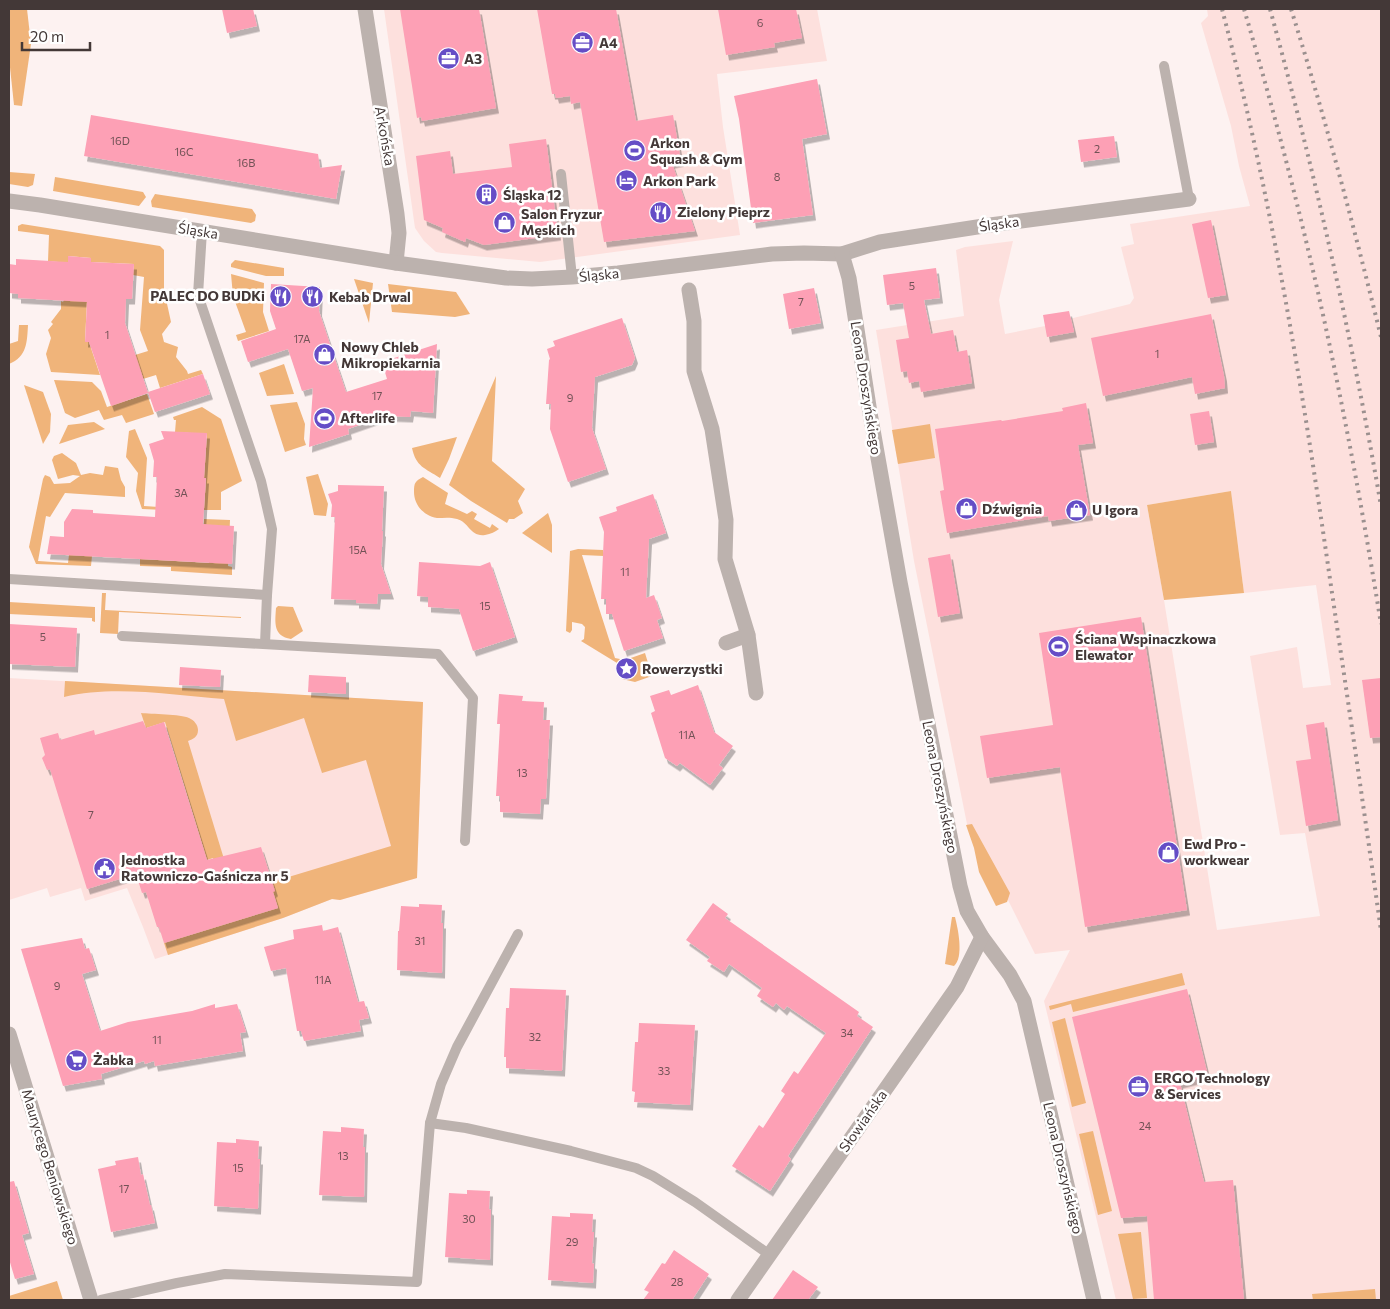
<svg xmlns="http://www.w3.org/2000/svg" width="1390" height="1309" viewBox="0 0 1390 1309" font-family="Commissioner,sans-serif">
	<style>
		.built { fill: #fde0dd; fill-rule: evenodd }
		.green { fill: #f0b47a }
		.building { fill: #fda0b5; filter: url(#shadow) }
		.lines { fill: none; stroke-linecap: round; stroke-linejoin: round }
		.lane { stroke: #bcb2ae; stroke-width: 10 }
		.street { stroke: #bcb2ae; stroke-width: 15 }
		.rail { stroke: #9b908f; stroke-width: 4; stroke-dasharray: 2.5 5; stroke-linecap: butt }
		.labels { text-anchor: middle; stroke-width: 5; stroke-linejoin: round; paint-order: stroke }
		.number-label { font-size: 11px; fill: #725256 }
		.poi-label { font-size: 14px; font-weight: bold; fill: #433837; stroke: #fff; text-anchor: start }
		.street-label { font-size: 14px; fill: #433837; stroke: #fff }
	</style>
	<defs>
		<filter id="shadow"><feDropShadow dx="3" dy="5.5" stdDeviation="0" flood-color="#0004"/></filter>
	</defs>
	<rect width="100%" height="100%" fill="#fdf2f1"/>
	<g class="built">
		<polygon points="384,9 817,9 827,61 717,74 723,127 740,235 540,262 442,253 436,252 424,241 415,228"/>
		<path d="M1207,9H1381V1300H1116L1045,1005L1044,1001L1070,950L1035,954L1007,898L968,829L914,561L876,330L964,316L956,250L965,247L1013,241L999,300L1005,334L1045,326V325L1130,304L1134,298L1121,247L1134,244L1130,224L1250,206L1239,166L1231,126L1201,23L1208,16ZM1231,491L1244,593L1316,585L1331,685L1303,688L1297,647L1250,656L1280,835L1305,833L1320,916L1217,930L1164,600L1147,505Z"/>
		<polygon points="9,678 423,702 417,878 340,900 332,899 283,918 155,959 143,927 127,888 85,901 81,888 50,897 47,888 9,900"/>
	</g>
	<g class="green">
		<polygon points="9,9 27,9 31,44 22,106 14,105 9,58"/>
		<polygon points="9,172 35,174 33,185 28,187 9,184"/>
		<polygon points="55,177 143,192 146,197 139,206 53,191"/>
		<polygon points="155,194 252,209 256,215 255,221 251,223 152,207 151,201"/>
		<polygon points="22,224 160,246 164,250 164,290 171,322 162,334 164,342 178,347 176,357 187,371 188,374 201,370 203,374 160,388 156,375 143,379 135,355 148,351 140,330 144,277 133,275 134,264 91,262 91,258 68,256 68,263 48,261 49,235 18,231 18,226"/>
		<polygon points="235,260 284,268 284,276 266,276 231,267 231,264"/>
		<polygon points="231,274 264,283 263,312 269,331 238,341 236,335 246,332 233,296"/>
		<polygon points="354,279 373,283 369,323"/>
		<polygon points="388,284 456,292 470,314 455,317 392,312"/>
		<polygon points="64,300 87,301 85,341 89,342 100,375 51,372 46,354 51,338 48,330 53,324 51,322 61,309 61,301 63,302"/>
		<path d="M19,325H28C27,342 27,357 9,364V344L18,341Z"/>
		<polygon points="284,364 294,394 267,396 259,373"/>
		<polygon points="496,376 492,461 525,489 518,501 523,513 514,519 509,519 507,523 471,501 449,485"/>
		<polygon points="54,380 92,382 101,391 107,407 147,394 154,414 126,423 122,415 104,420 99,410 75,418 65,413"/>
		<polygon points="24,385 43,392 51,414 50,432 43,444"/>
		<polygon points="297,402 305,424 304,439 306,445 285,452 270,405"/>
		<polygon points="202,407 221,419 242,481 221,492 221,510 204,510 206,479 204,478 207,434 175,432 176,420 174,420 173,417"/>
		<polygon points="94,422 105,429 59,444 68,425"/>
		<polygon points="930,424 935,458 898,464 892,430"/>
		<polygon points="135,429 147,458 144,506 159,507 165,510 142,509 136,491 138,473 126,457 129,431"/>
		<path d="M457,437L449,459L440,478C425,468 416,467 412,448Z"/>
		<polygon points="62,453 76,463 81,475 90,473 103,475 105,466 118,468 121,480 125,487 125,497 65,493 50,517 46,516 38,561 68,563 69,555 92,556 91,566 36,564 29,547 43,479 45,475 50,477 54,484 70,483 80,476 73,475 58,479 52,460 54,456"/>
		<polygon points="318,474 328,504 326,516 314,515 306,477"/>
		<path d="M423,477L448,493L445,504L467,514L472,511L477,514L474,519L490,528L492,524L499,529C495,532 491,534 485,535C470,537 469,522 457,519C450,517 444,518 437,518C424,516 414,505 414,492C414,483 415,481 423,477Z"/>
		<polygon points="1231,491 1244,593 1164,600 1147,505"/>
		<polygon points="548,513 552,525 552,553 522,533"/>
		<polygon points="204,519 230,520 228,566 232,567 232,575 171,571 171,567 140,566 140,559 209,563 208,542 203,541"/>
		<polygon points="578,549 603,550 604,556 582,555 615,658 625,660 645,653 652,676 635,682 622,679 617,663 581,641 584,639 585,627 582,624 572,622 572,630 570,633 566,631 570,551"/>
		<polygon points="102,593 106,593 105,610 241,617 241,618 119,612 118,634 100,633"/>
		<polygon points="9,602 95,607 95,622 92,621 92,618 9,614"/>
		<path d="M278,606L293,607L303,631L291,639C273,636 275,623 276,608Z"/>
		<path d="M65,681L423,702L417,878L340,900L332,899L283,918L168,955L164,943L278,908L273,892L272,882L391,846L366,760L322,773L304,718L236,741L224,699C173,695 113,685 64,697Z"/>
		<path d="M141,713C151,714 181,714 189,718C194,720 198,725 198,730C198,737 193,739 188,741L224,859L214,862L213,858L207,860L165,722L146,728Z"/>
		<polygon points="972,824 1010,893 1007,902 996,906 979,872 974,848 966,825"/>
		<path d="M952,917H955C958,929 964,957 954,966L945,964Z"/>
		<polygon points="1182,973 1185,985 1073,1012 1071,1004 1050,1010 1049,1006"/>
		<polygon points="1065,1018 1086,1103 1072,1107 1052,1022"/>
		<polygon points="1093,1131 1112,1211 1098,1215 1079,1134"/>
		<polygon points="1141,1232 1147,1298 1133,1299 1118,1234"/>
		<polygon points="57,1281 63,1300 9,1300 9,1296"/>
		<polygon points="1375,1289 1376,1300 1313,1300 1312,1294"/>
	</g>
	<g class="building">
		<polygon points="222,9 253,9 257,26 227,33"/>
		<polygon points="400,9 479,9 496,108 422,121 421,117 417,118"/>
		<polygon points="537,9 616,9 636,121 673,115 681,161 672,163 695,231 604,242 580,102 571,104 570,96 556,98 555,94 552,94"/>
		<polygon points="718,9 796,9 802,38 774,43 775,47 726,55"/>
		<polygon points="817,79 827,134 802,139 813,215 753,223 739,119 734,96"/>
		<polygon points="91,115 318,154 320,168 342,165 336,199 84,156"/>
		<polygon points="1114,136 1117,157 1081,162 1078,140"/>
		<polygon points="546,139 558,235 484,245 466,238 465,242 442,232 443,228 424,220 416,156 450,151 453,174 512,167 509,144"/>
		<polygon points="1211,220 1226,295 1208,298 1192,224"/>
		<polygon points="68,256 91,258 91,262 134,264 132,299 126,299 125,323 148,393 111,406 89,342 85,342 87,302 18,298 18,294 9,293 9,264 16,265 16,259 68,262"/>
		<polygon points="936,268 940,298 924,300 931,334 953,330 957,352 967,350 972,383 921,392 919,381 909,383 907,371 901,372 896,340 909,338 903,303 887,305 883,275"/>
		<polygon points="271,284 320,287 319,311 346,392 387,379 382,362 437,344 433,413 411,411 410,417 385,416 348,429 349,434 309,447 313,388 302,391 288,349 248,362 241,341 276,329 270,311"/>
		<polygon points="814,288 821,323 789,329 783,294"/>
		<polygon points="1069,311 1074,332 1047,337 1043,315"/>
		<polygon points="1211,314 1224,376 1225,388 1195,394 1192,377 1103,396 1091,338"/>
		<polygon points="622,318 635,358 632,365 595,377 592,428 606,469 568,482 550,429 551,404 546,404 549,360 550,359 547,349 555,346 553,341"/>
		<polygon points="203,374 210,394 155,412 148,392"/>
		<polygon points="1086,403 1093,443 1078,445 1090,515 1049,521 1048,516 947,533 940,491 944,490 935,429 1001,420 1002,421 1063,411 1062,408"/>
		<polygon points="1209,411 1214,442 1195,445 1190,414"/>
		<polygon points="161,431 207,433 204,478 206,478 203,524 234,526 232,564 47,554 50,536 64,537 64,522 72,509 93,510 93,513 155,517 157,477 153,477 154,461 149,444 164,439"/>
		<polygon points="338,485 384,486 382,531 383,531 381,564 391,594 378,594 377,604 356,603 356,600 331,599 335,517 331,517 332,505 328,494 338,491"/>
		<polygon points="653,494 666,533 649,539 646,598 654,595 662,618 657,620 663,638 624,651 612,614 606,614 606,599 601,599 604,532 599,517 617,511 616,507"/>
		<polygon points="950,554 960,613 938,617 928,558"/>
		<polygon points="419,562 480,566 490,562 515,637 473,651 459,609 428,607 428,597 417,596"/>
		<polygon points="1141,617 1187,910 1085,927 1060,767 987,778 980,736 1053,725 1039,633"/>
		<polygon points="9,624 77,628 75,667 9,664"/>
		<polygon points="180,667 221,670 220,687 179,685"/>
		<polygon points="309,675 346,677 346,694 308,692"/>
		<polygon points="1381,678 1381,737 1370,738 1362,680"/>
		<polygon points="698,685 714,732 733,746 719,765 723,768 710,785 680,763 677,766 665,758 651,713 655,711 650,696 669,690 671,695"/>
		<polygon points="499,694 523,696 522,701 544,702 543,720 550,720 546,799 541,799 540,814 500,812 500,796 496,796 500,724 497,724"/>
		<polygon points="143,721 146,728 164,722 207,860 261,847 275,891 273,892 278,908 164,943 159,927 157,927 146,892 142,893 136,874 87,889 50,769 47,770 42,758 45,755 40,738 58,733 60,740 94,730 95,735"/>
		<polygon points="1324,722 1338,820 1306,826 1296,761 1311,759 1306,725"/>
		<polygon points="713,903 728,914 725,918 859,1012 857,1016 873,1027 788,1156 791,1159 770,1191 732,1166 759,1125 763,1128 785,1094 781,1091 794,1071 798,1074 826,1033 787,1006 784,1010 776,1003 773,1007 757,996 762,988 729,964 724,972 707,961 710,957 686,940"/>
		<polygon points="419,904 442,905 441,923 443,923 442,973 397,970 398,931 399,931 401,906 419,907"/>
		<polygon points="322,925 323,931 338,927 358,1002 364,1001 369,1018 359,1020 361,1031 304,1041 301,1031 297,1031 286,968 271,971 264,947 294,939 293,930"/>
		<polygon points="82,938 85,949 89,948 96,970 82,974 100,1031 128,1022 192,1011 215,1004 215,1008 237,1004 246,1032 240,1033 243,1051 155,1066 154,1061 145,1064 144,1061 101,1074 102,1079 63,1086 21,949"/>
		<polygon points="510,988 566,990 562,1071 506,1068 506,1057 504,1057 506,1008 509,1008"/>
		<polygon points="1187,989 1208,1076 1180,1083 1204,1182 1233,1180 1244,1300 1154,1300 1147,1216 1121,1218 1072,1017"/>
		<polygon points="639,1023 695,1025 690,1105 634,1102 635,1092 632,1091 635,1042 638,1042"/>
		<polygon points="341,1127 364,1129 363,1147 365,1147 364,1197 319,1195 323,1131 341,1132"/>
		<polygon points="236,1139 259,1141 258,1159 260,1159 258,1209 214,1206 217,1142 236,1143"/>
		<polygon points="138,1157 141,1175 143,1174 150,1205 151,1205 155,1223 111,1232 98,1169 116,1165 115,1161"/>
		<polygon points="14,1181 29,1233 22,1235 34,1274 15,1279 9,1259 9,1182"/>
		<polygon points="467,1190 490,1191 489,1209 491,1210 490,1260 445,1257 449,1193 467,1194"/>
		<polygon points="570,1213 593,1214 592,1232 594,1232 592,1263 594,1264 593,1283 548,1280 552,1216 570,1217"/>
		<polygon points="674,1250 709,1274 692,1300 643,1300 649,1292 644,1290 662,1263 665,1264"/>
		<polygon points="793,1270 818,1287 808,1300 772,1300"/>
	</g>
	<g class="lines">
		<g class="lane">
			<polyline points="1164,66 1189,199"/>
			<polyline points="561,174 572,277"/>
			<polyline points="202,231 198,295 261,481 272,529 267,595 265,644"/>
			<polyline points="9,579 267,595"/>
			<polyline points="122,636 438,654 473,698 465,841"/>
			<polyline points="430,1123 441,1084 457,1047 518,934"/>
			<polyline points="101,1300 177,1283 225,1274 417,1282 430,1123 466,1128 571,1151 636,1168 653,1176 695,1202 770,1255"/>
		</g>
		<g class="street">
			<polyline points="365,9 397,214 399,233 396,263"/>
			<polyline points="9,201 40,205 396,263 506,278 532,279 572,277 618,273 772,254 804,253 842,254 880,242 990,225 1189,199"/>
			<polyline points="842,254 849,278 870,413 900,582 960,886 967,911 982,937 1010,975 1024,1001 1094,1300"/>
			<polyline points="689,290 694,321 694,371 712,429 726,520 725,559 748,635 756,693"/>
			<polyline points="726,643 748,635"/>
			<polyline points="9,1034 91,1300"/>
			<polyline points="738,1300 957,987 982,937"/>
		</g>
		<g class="rail">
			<path d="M1222,9C1272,199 1303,392 1331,586C1348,701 1365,816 1381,931"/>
			<path d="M1244,9C1282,138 1315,269 1341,401C1356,475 1369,550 1381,624"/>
			<path d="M1270,9C1315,173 1352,338 1381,506"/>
			<path d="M1291,9C1325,117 1354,227 1381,337"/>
		</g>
	</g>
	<defs>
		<symbol id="office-disc" viewBox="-11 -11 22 22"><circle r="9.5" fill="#654dc6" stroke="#fff"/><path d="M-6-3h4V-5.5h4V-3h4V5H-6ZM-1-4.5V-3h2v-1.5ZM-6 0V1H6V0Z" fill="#fff"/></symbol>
		<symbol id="stadium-disc" viewBox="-11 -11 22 22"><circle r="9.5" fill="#654dc6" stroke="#fff"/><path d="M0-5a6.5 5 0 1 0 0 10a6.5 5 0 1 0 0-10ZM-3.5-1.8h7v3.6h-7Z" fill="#fff"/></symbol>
		<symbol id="hotel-disc" viewBox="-11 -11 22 22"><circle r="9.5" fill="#654dc6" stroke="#fff"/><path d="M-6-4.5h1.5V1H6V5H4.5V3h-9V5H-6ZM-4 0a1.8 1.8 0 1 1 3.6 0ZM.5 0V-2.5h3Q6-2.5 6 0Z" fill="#fff"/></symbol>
		<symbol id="building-disc" viewBox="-11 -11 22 22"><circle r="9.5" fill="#654dc6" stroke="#fff"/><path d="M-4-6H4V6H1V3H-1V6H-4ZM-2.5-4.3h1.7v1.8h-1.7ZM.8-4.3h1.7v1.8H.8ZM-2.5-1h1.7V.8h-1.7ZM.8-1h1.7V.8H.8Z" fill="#fff"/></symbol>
		<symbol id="restaurant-disc" viewBox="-11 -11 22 22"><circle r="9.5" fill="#654dc6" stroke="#fff"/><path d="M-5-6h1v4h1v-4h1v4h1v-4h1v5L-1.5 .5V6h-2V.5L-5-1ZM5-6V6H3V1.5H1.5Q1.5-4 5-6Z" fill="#fff"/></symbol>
		<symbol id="shop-disc" viewBox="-11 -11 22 22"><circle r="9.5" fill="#654dc6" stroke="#fff"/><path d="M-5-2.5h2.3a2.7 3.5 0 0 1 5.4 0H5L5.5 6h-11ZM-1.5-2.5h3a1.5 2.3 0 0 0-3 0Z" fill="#fff"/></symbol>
		<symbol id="sight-disc" viewBox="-11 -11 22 22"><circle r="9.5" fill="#654dc6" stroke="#fff"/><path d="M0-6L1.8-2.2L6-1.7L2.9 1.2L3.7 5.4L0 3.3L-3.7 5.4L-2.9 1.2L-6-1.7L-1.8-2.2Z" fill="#fff"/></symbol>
		<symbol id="civic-disc" viewBox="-11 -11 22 22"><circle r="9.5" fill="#654dc6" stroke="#fff"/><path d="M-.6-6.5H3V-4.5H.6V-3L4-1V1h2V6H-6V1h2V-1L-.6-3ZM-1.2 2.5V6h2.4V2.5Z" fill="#fff"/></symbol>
		<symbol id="supermarket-disc" viewBox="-11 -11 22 22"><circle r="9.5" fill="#654dc6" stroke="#fff"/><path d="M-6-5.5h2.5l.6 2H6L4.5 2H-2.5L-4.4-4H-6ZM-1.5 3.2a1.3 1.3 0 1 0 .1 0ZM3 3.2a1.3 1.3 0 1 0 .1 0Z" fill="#fff"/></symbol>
	</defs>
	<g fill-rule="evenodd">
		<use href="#office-disc" x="570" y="30" width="25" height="25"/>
		<use href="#office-disc" x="436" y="46" width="25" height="25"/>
		<use href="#stadium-disc" x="622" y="138" width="25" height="25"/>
		<use href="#hotel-disc" x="614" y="168" width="25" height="25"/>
		<use href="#building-disc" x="474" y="182" width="25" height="25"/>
		<use href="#restaurant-disc" x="648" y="200" width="25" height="25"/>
		<use href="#shop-disc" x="492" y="210" width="25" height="25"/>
		<use href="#restaurant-disc" x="268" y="284" width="25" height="25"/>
		<use href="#restaurant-disc" x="300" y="284" width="25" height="25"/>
		<use href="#shop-disc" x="312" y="342" width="25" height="25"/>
		<use href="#stadium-disc" x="312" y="406" width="25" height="25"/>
		<use href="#shop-disc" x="954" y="496" width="25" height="25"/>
		<use href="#shop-disc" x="1064" y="498" width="25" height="25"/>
		<use href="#stadium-disc" x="1046" y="634" width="25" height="25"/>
		<use href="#sight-disc" x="614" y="656" width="25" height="25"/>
		<use href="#shop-disc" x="1156" y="840" width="25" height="25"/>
		<use href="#civic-disc" x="92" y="856" width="25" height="25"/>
		<use href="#supermarket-disc" x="64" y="1048" width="25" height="25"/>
		<use href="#office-disc" x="1126" y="1074" width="25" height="25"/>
	</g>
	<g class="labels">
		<g class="number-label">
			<text x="760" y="27">6</text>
			<text x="120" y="145">16D</text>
			<text x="1097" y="153">2</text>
			<text x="184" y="156">16C</text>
			<text x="246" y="167">16B</text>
			<text x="777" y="181">8</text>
			<text x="912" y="290">5</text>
			<text x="801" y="306">7</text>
			<text x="107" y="339">1</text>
			<text x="302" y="343">17A</text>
			<text x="1157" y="358">1</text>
			<text x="377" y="400">17</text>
			<text x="570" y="402">9</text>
			<text x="181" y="497">3A</text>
			<text x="358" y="554">15A</text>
			<text x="625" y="576">11</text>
			<text x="485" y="610">15</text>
			<text x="43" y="641">5</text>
			<text x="687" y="739">11A</text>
			<text x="522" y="777">13</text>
			<text x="91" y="819">7</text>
			<text x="420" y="945">31</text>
			<text x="323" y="984">11A</text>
			<text x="57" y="990">9</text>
			<text x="847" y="1037">34</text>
			<text x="535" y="1041">32</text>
			<text x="157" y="1044">11</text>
			<text x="664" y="1075">33</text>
			<text x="1145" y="1130">24</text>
			<text x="343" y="1160">13</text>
			<text x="238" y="1172">15</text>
			<text x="124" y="1193">17</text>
			<text x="469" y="1223">30</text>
			<text x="572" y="1246">29</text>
			<text x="677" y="1286">28</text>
		</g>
		<g class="poi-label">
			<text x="599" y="48">A4</text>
			<text x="464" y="64">A3</text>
			<text x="650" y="148">Arkon<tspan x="650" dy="16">Squash &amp; Gym</tspan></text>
			<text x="643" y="186">Arkon Park</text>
			<text x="503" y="200">Śląska 12</text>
			<text x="677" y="217">Zielony Pieprz</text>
			<text x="521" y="219">Salon Fryzur<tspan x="521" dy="16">Męskich</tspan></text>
			<text x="265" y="301" text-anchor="end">PALEC DO BUDKi</text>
			<text x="329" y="302">Kebab Drwal</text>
			<text x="341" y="352">Nowy Chleb<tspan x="341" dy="16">Mikropiekarnia</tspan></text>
			<text x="340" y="423">Afterlife</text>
			<text x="982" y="514">Dźwignia</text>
			<text x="1092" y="515">U Igora</text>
			<text x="1075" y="644">Ściana Wspinaczkowa<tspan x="1075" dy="16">Elewator</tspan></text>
			<text x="642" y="674">Rowerzystki</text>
			<text x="1184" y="849">Ewd Pro -<tspan x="1184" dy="16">workwear</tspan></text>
			<text x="121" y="865">Jednostka<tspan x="121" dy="16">Ratowniczo-Gaśnicza nr 5</tspan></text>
			<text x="93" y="1065">Żabka</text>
			<text x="1154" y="1083">ERGO Technology<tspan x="1154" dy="16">&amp; Services</tspan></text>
		</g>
		<g class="street-label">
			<text transform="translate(385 136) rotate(80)" y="5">Arkońska</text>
			<text transform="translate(999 224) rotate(-8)" y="5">Śląska</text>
			<text transform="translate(198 231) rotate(9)" y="5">Śląska</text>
			<text transform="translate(599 275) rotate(-6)" y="5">Śląska</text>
			<text transform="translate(866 388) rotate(81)" y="5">Leona Droszyńskiego</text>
			<text transform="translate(940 787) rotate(79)" y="5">Leona Droszyńskiego</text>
			<text transform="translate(863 1121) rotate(-55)" y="5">Słowiańska</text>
			<text transform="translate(50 1167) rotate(73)" y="5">Maurycego Beniowskiego</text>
			<text transform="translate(1063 1168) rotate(77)" y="5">Leona Droszyńskiego</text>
		</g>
	</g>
	<rect width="1390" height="1309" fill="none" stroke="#433837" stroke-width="20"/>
	<path d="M22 42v8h68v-8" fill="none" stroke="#433837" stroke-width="2.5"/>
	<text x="30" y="42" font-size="15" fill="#433837" stroke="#ffffff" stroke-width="4" paint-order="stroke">20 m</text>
</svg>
